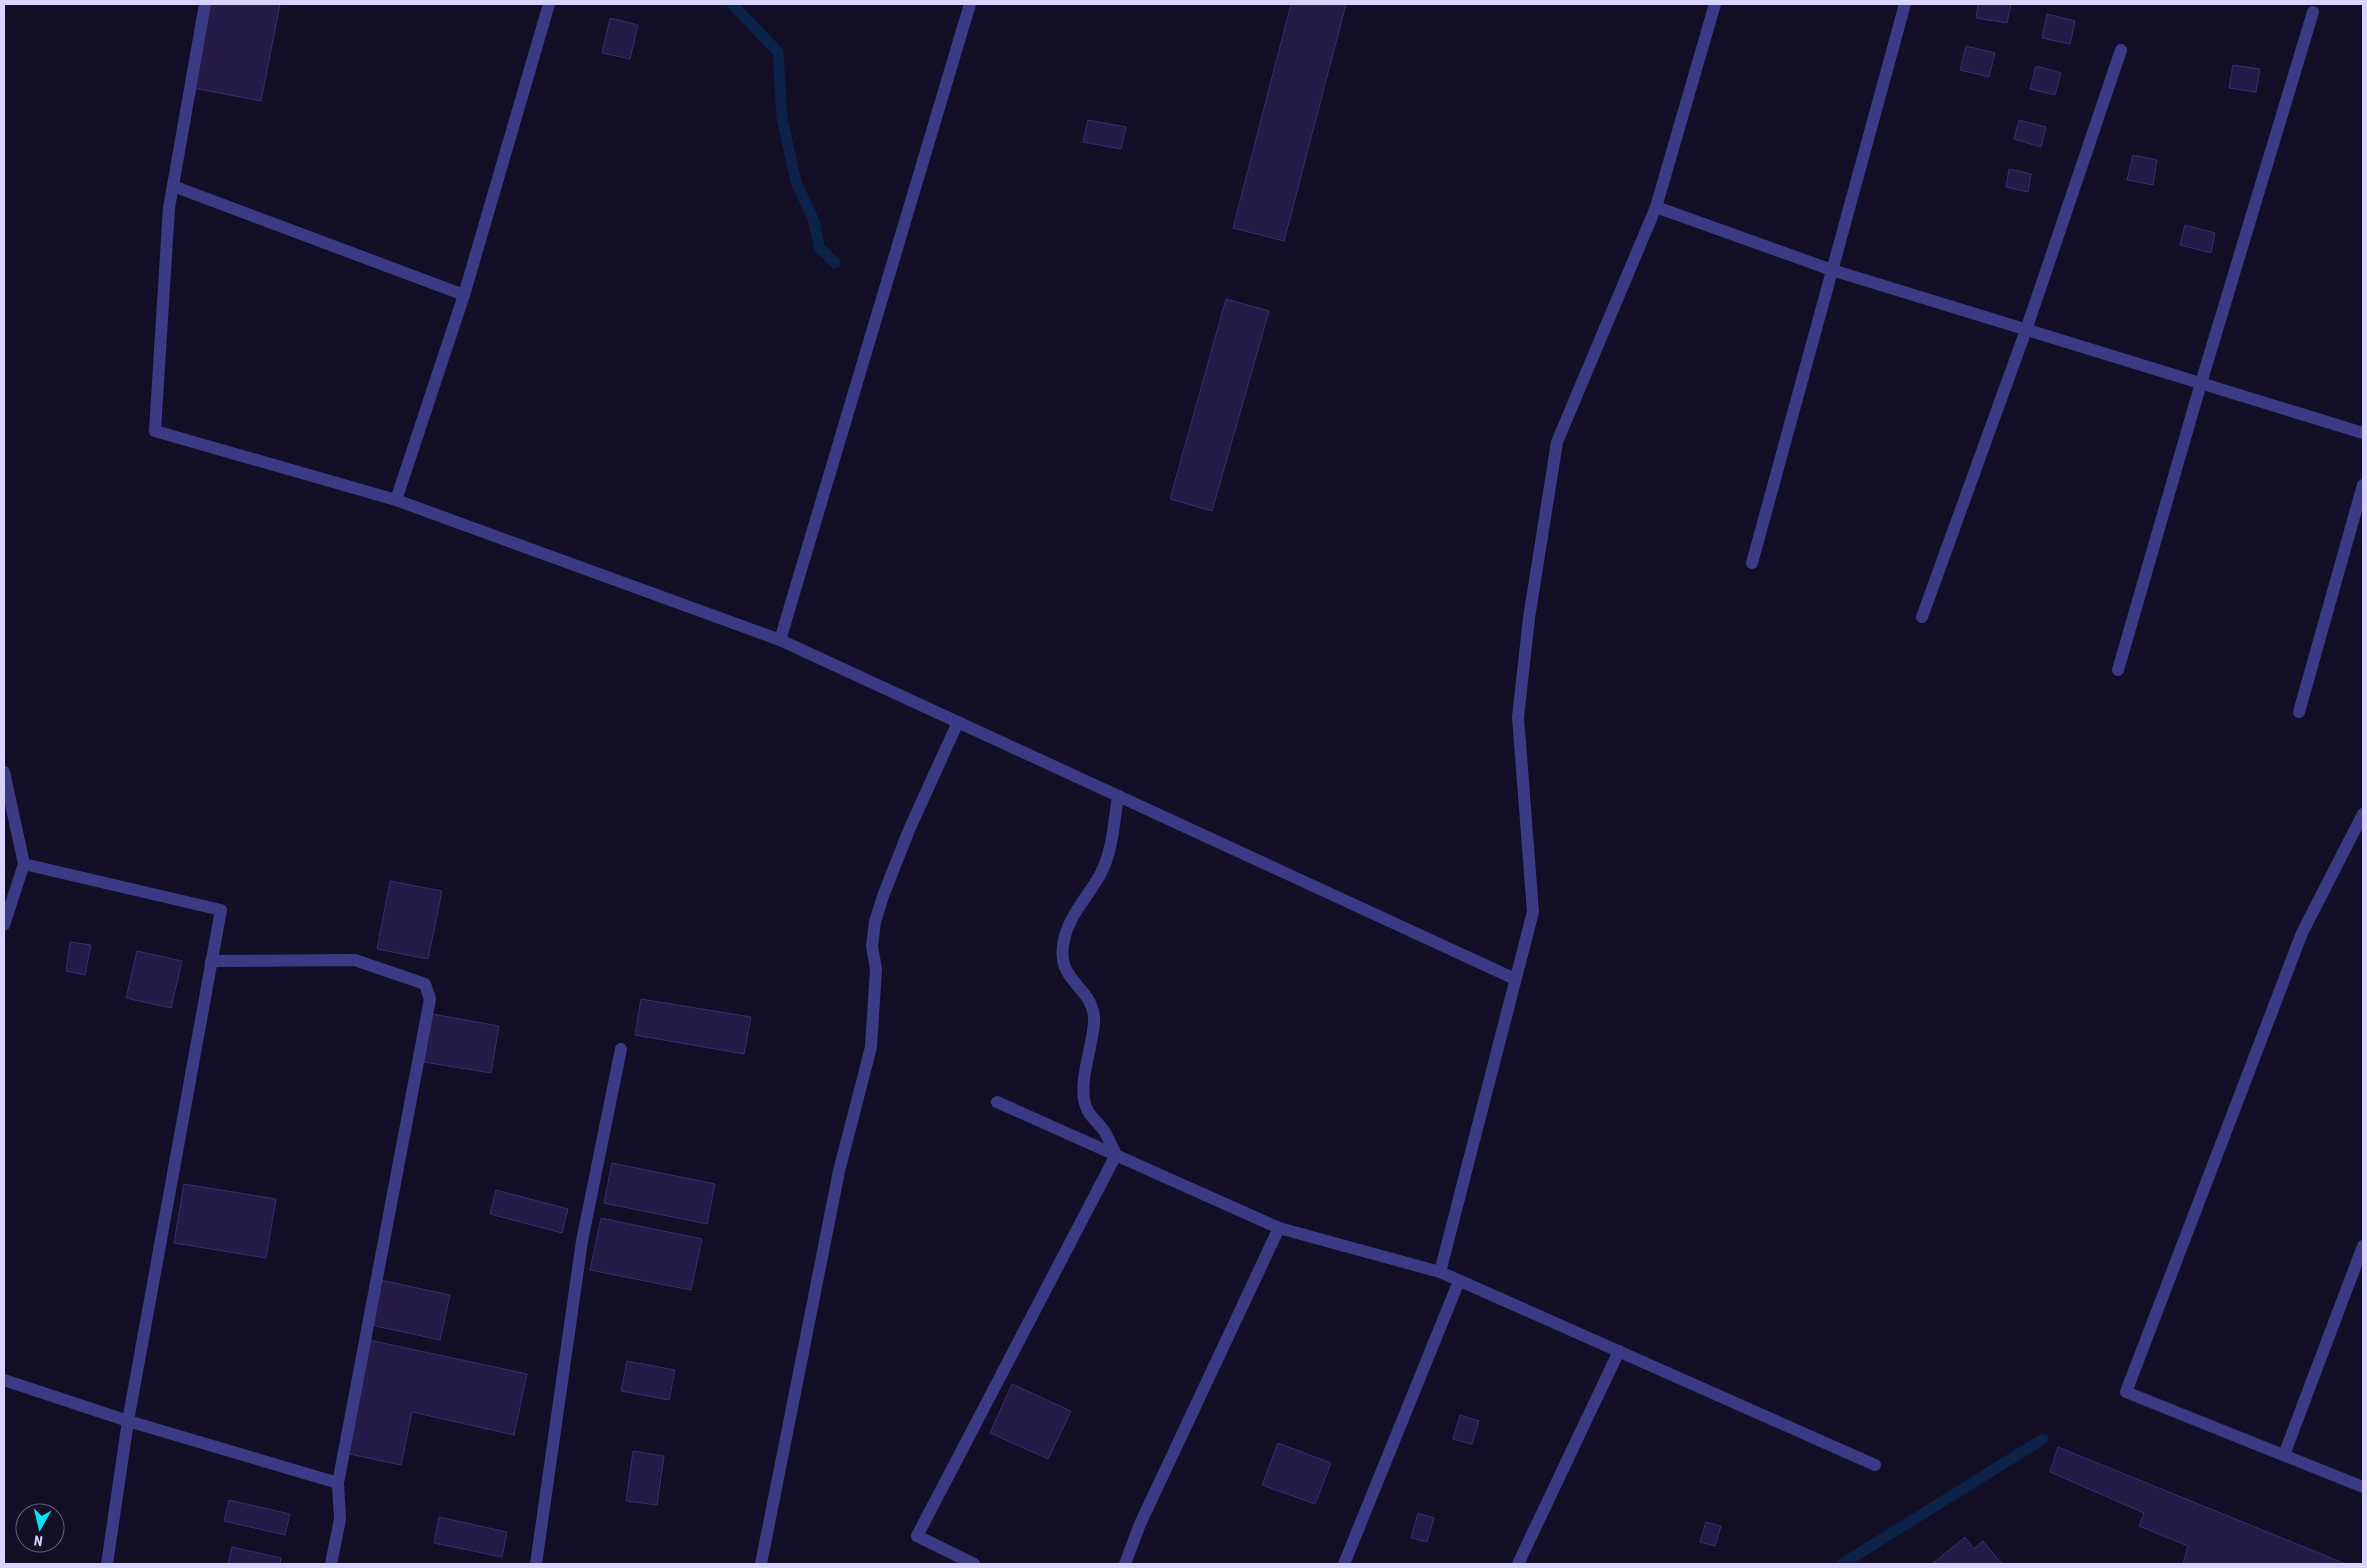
<svg xmlns="http://www.w3.org/2000/svg" width="2367" height="1568" viewBox="0 0 2367 1568" font-family="'Roboto Condensed',sans-serif">
	<style>
		.lines { fill: none; stroke-linecap: round; stroke-linejoin: round }
		.stream { stroke: #0c2248; stroke-width: 11 }
		.building { fill: #241b47; stroke: #3b2d73 }
		.minor { stroke: #3d3a85; stroke-width: 12 }
	</style>
	<rect width="100%" height="100%" fill="#130f26"/>
	<g class="lines">
		<g class="stream">
			<polyline points="732,4 778,52 782,118 796,182 814,221 819,247 835,263"/>
			<polyline points="1842,1564 2043,1439"/>
		</g>
	</g>
	<g class="building">
		<polygon points="210,4 280,4 261,101 193,88"/>
		<polygon points="1291,4 1346,4 1284,241 1233,228"/>
		<polygon points="1978,4 2011,4 2007,23 1976,18"/>
		<polygon points="2047,14 2075,21 2070,44 2042,38"/>
		<polygon points="610,18 638,25 630,59 602,53"/>
		<polygon points="1966,46 1995,53 1989,77 1960,70"/>
		<polygon points="2233,65 2260,69 2256,92 2229,88"/>
		<polygon points="2036,66 2061,73 2055,95 2030,89"/>
		<polygon points="1088,120 1126,127 1121,149 1083,142"/>
		<polygon points="2019,120 2046,127 2041,147 2014,139"/>
		<polygon points="2133,155 2157,160 2153,185 2127,180"/>
		<polygon points="2009,169 2031,174 2028,192 2006,187"/>
		<polygon points="2185,225 2215,233 2211,253 2180,245"/>
		<polygon points="1226,299 1269,311 1212,511 1170,499"/>
		<polygon points="390,881 442,891 428,959 377,949"/>
		<polygon points="70,942 91,945 85,975 66,971"/>
		<polygon points="137,951 182,961 171,1008 126,998"/>
		<polygon points="641,999 751,1017 744,1054 635,1035"/>
		<polygon points="432,1014 499,1026 491,1073 424,1062"/>
		<polygon points="612,1163 715,1184 707,1224 604,1203"/>
		<polygon points="184,1184 276,1199 266,1258 174,1243"/>
		<polygon points="496,1190 568,1209 562,1233 490,1214"/>
		<polygon points="601,1218 702,1239 691,1290 590,1270"/>
		<polygon points="380,1280 450,1295 440,1340 371,1325"/>
		<polygon points="369,1340 527,1374 514,1435 412,1412 401,1465 345,1453"/>
		<polygon points="627,1361 675,1370 669,1400 621,1391"/>
		<polygon points="1012,1384 1071,1411 1048,1459 990,1433"/>
		<polygon points="1460,1415 1479,1421 1472,1444 1453,1439"/>
		<polygon points="1278,1443 1331,1463 1315,1504 1262,1485"/>
		<polygon points="2058,1447 2346,1564 2183,1564 2188,1546 2139,1526 2144,1513 2050,1472"/>
		<polygon points="633,1451 664,1456 657,1505 626,1501"/>
		<polygon points="229,1500 290,1514 285,1535 224,1521"/>
		<polygon points="1418,1513 1434,1518 1427,1542 1411,1538"/>
		<polygon points="439,1517 507,1532 502,1557 434,1543"/>
		<polygon points="1706,1522 1721,1526 1715,1546 1700,1542"/>
		<polygon points="1965,1537 1974,1549 1983,1541 2002,1564 1932,1564"/>
		<polygon points="232,1547 281,1558 280,1564 228,1564"/>
	</g>
	<g class="lines">
		<g class="minor">
			<polyline points="205,4 169,208 155,431 396,500 780,640 1515,979"/>
			<polyline points="173,186 464,295"/>
			<polyline points="1656,207 1832,270 2363,433"/>
			<polyline points="396,500 464,295 549,4"/>
			<polyline points="1752,563 1905,4"/>
			<polyline points="1922,617 2026,330 2121,50"/>
			<polyline points="780,640 970,4"/>
			<polyline points="2118,670 2201,383 2313,12"/>
			<polyline points="2299,712 2363,485"/>
			<polyline points="4,772 24,864 4,925"/>
			<polyline points="2363,814 2302,933 2126,1392 2363,1487"/>
			<polyline points="211,961 355,960 425,984 430,999 338,1483 340,1519 331,1564"/>
			<polyline points="997,1102 1279,1228 1440,1272 1875,1465"/>
			<polyline points="1440,1272 1533,912 1518,717 1529,618 1557,442 1656,207 1715,4"/>
			<polyline points="4,1380 128,1421 221,910 24,864"/>
			<polyline points="2284,1455 2363,1246"/>
			<polyline points="107,1564 128,1421 338,1483"/>
			<polyline points="536,1564 582,1241 621,1049"/>
			<polyline points="761,1564 839,1171 871,1047 876,969 872,946 875,922 883,896 909,830 958,722"/>
			<path d="M974,1564L917,1536L1116,1155C1112,1147 1108,1136 1102,1128C1098,1123 1091,1117 1088,1111C1074,1086 1096,1041 1094,1017C1091,984 1052,981 1065,936C1071,913 1090,894 1101,873C1113,850 1114,821 1118,796"/>
			<polyline points="1125,1564 1140,1524 1279,1228"/>
			<polyline points="1344,1564 1459,1281"/>
			<polyline points="1518,1564 1619,1351"/>
		</g>
	</g>
	<rect width="2367" height="1568" fill="none" stroke="#d9d4ff" stroke-width="10"/>
	<g transform="translate(40 1528) rotate(188)"><circle r="24" fill="#130f26" stroke="#625e7d"/>
	<path d="M0-4L9 19L0 12L-9 19Z" fill="#00e5ff"/>
	<text y="-8" font-size="14" font-weight="bold" text-anchor="middle" fill="#d9d4ff">N</text>
	</g>
</svg>
